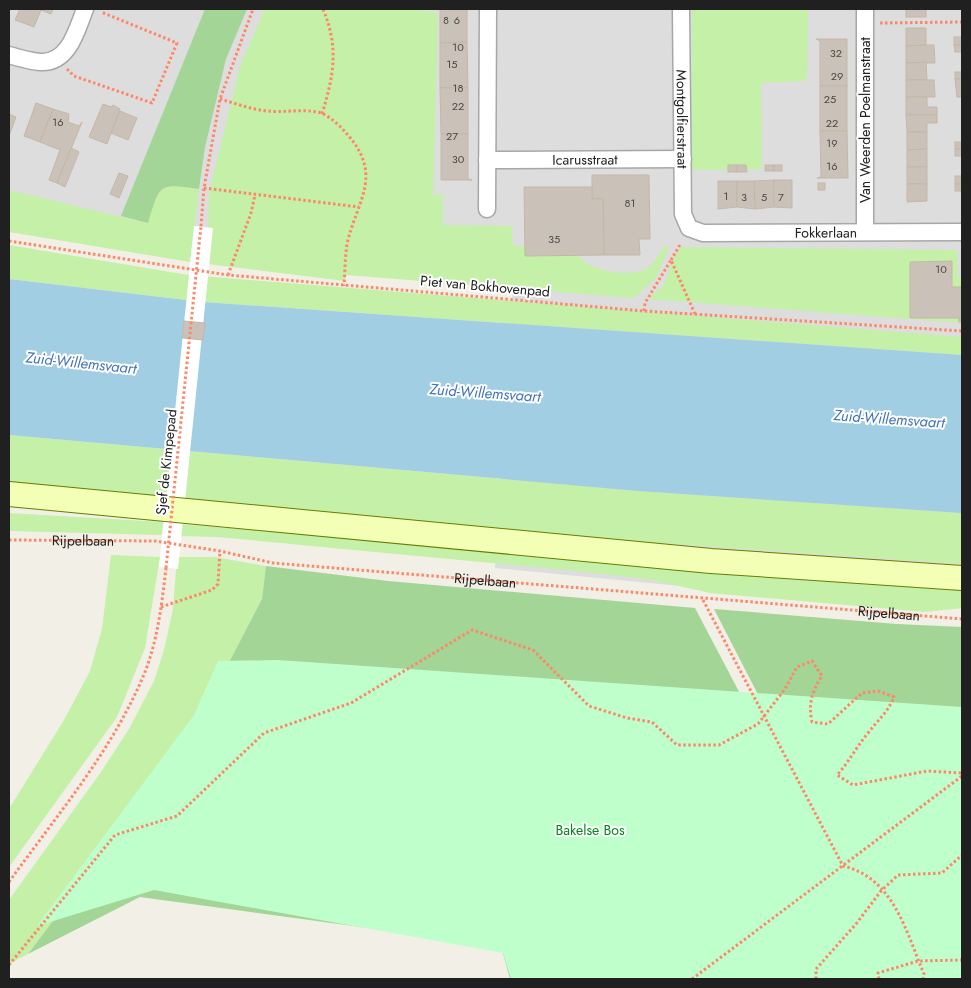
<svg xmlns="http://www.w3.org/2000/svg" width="971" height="988" viewBox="0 0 971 988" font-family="Jost,sans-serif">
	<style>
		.residential { fill: #dedddd }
		.grass { fill: #c4f0a7 }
		.forest { fill: #a3d596 }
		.park { fill: #bfffcb }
		.water { fill: #a2cee3 }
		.pier { fill: #fff }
		.building { fill: #cac2b8; stroke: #c5b7a6 }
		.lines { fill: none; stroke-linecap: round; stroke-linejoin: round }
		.street-casing { stroke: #a7a7a7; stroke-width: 19 }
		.secondary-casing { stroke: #657e00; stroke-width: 26 }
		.path { stroke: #ff8769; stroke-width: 3; stroke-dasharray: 2.5 2.5; stroke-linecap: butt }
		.street { stroke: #fff; stroke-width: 16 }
		.secondary { stroke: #f4ffb6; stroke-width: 24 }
		.path-bridge { stroke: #ff8769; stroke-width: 3; stroke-dasharray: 2.5 2.5; stroke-linecap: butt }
		.labels { text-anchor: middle; stroke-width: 4; stroke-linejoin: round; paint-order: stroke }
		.number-label { font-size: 11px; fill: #4a4846 }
		.street-label { font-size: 14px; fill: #202020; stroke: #fff }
		.park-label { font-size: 14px; fill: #018619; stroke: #fff }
		.water-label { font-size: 15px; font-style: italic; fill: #4173bb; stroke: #fff }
	</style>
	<rect width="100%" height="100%" fill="#f2efe6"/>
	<polygon class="residential" points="9,9 962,9 962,595 752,593 495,568 514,272 9,206"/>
	<g class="grass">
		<path d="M265,9H411L438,13L433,195L443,194V225L512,226L513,246C532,245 553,247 571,252C577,253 579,258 583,261C598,271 627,277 644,270C653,266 659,254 664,246L669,247L656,278L634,298L346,275L345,281L207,264L209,194L240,66Z"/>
		<polygon points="692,9 808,9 807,75 804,81 761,83 762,169 691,170"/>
		<path d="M169,185L199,189L190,262L9,232V190L147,223C153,208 154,192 169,185Z"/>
		<polygon points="9,245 188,275 962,337 962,355 203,302 9,279"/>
		<polygon points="680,247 957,250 958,276 962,278 962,323 648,299 664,284 673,259"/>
		<polygon points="9,435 638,491 962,513 962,564 603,539 9,485"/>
		<polygon points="9,513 163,522 162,535 9,531"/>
		<polygon points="180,524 718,569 962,585 962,608 925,612 710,593 653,580 587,572 218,537 179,536"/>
		<polygon points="111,555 160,557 145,648 117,717 9,867 9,809 64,720 90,671 102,629"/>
		<polygon points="177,557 215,557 266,566 262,599 187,743 173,763 28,954 9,964 9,900 101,772 129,729 154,681 164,650 173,609"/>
	</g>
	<g class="forest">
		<path d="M205,9H247L226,59L205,147L199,189C158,183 160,184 148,223L121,216Z"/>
		<polygon points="266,566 388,581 695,608 828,861 671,979 510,979 501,946 140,897 28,954 187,743 262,599"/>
		<polygon points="714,609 897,624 962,627 962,761 786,749"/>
	</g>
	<polygon class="park" points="278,660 962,707 962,979 511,979 503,953 154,890 37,926 194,715 218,661"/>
	<polygon class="water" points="9,279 203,302 962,355 962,513 638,491 9,435"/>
	<polygon class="pier" points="194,226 213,228 178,569 159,567"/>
	<g class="building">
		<polygon points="20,9 53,9 51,14 41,10 34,27 15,20"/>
		<polygon points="440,9 467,9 467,42 440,43"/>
		<rect x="906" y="9" width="20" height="8"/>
		<polygon points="906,28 926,28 926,45 906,46"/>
		<rect x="954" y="37" width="8" height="8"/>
		<polygon points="816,39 847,39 847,86 820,86 820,41"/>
		<polygon points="467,42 468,88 440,88 440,43"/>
		<polygon points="926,45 934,45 935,63 906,63 906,46"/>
		<polygon points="954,45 962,45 962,52 955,52"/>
		<polygon points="926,62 927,80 906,80 906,63"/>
		<rect x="955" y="72" width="7" height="7"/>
		<polygon points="955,79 962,79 962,97 957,97"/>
		<polygon points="906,80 934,80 935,97 906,97"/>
		<rect x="820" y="86" width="27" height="45"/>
		<polygon points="440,88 468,88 468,134 441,134"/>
		<polygon points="906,97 927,97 927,107 937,107 937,115 906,115"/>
		<polygon points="36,103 53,109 40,142 24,136"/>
		<polygon points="103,104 111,107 113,105 120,109 107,144 89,137"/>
		<polygon points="53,109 69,114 68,122 79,126 82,122 57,183 49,180 60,150 40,142"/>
		<polygon points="120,111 137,118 128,140 111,133"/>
		<polygon points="9,114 16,117 9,136"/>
		<polygon points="906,115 937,115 937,123 927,123 927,132 907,132"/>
		<polygon points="820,131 847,131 848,178 817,178 821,177"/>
		<polygon points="907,132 927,132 927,149 907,150"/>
		<polygon points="441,134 468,134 468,179 472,180 441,180"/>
		<rect x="955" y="142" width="7" height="7"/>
		<polygon points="71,148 79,152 65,187 57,183"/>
		<polygon points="927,149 927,167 907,167 907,150"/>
		<rect x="955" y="149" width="7" height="7"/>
		<rect x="728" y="165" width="9" height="7"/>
		<polygon points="737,165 746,165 747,172 737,172"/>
		<rect x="765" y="165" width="9" height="6"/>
		<rect x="774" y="165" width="8" height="6"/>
		<rect x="907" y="167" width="20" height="17"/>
		<polygon points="119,173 128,176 119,198 110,194"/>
		<polygon points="592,175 649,175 650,239 639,239 640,255 604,255 603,199 592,199"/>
		<rect x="955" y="176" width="7" height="8"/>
		<polygon points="774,180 774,207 755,209 754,181"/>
		<polygon points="774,180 792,180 792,208 774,207"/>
		<polygon points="718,181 737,181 737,207 718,209"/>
		<polygon points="737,181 754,181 755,209 737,207"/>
		<rect x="818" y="183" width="7" height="7"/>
		<polygon points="907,184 927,184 927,201 907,202"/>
		<rect x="955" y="184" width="7" height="7"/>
		<polygon points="524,187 592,187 592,199 603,199 604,255 525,256"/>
		<polygon points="952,261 952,287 962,287 962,322 959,322 959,318 910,318 910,262"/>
		<polygon points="184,321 205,323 203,340 182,338"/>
	</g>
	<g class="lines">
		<defs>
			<g id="street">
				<path id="s2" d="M681,9L683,214L689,228L703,233L962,232"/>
				<path d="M9,55C19,58 30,61 40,62C69,64 77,29 85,9"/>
				<path id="s3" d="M487,160L683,159"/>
				<polyline points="487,209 488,9"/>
				<polyline points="865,232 865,9"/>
			</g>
			<polyline id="secondary" points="9,494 711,561 962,578"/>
		</defs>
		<use href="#street" class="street-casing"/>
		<use href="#secondary" class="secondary-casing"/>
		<g class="path">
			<polyline points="880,23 962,22"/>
			<polyline points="67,69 74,76 152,103 177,43 101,12"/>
			<path d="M220,99C235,103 252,110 268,111C285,113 303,108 321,113C331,117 340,126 347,134C384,176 357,200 347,244C345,257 345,272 344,286"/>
			<path d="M322,114C334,75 339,47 323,9"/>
			<polyline points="204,188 359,207"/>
			<polyline points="201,226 204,188 220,99 253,9"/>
			<polyline points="9,241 228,275 644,311 962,331"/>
			<polyline points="671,260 681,243"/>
			<polyline points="228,275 251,213 255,195"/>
			<polyline points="644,311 645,303 671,260 695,314"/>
			<path id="s1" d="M9,540L155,541L220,551L273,563L962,619"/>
			<path d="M703,600L843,866C894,878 906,932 924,974L923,979"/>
			<polyline points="161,607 212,590 218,584 220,551"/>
			<path d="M9,882C57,815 113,750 145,672C158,639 162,602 166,568"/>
			<path d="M9,965L115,835L177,816L264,733L351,703L472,630L533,650L589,706L627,718L652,722L677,745H719L758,724L785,689L797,667L812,661L822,676C812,691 808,704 812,722L828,724L862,693L878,691L894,697C888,712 878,720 868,733C857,746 849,762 837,775L853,785L927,771L962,773"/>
			<polyline points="692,979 962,776"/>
			<polyline points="816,979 816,969 856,924 881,891 898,875 942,873 962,855"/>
			<polyline points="879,979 878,973 918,961 962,960"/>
		</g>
		<use href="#street" class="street"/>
		<use href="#secondary" class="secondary"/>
		<polyline class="path-bridge" points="166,568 201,226"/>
	</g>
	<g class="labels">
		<g class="number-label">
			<text x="446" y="24">8</text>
			<text x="457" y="24">6</text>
			<text x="458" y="51">10</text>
			<text x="836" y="57">32</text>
			<text x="452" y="68">15</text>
			<text x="837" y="80">29</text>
			<text x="458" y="92">18</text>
			<text x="830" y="103">25</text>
			<text x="458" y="110">22</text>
			<text x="58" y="126">16</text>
			<text x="832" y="127">22</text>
			<text x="452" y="140">27</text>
			<text x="832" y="147">19</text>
			<text x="458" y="163">30</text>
			<text x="832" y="170">16</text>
			<text x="726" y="200">1</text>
			<text x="744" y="201">3</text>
			<text x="764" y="201">5</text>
			<text x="781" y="201">7</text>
			<text x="630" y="207">81</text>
			<text x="554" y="243">35</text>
			<text x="941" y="273">10</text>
		</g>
		<g class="street-label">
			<text dy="5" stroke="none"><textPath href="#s2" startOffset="110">Montgolfierstraat</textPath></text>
			<text transform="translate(865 120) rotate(-90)" y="5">Van Weerden Poelmanstraat</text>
			<text dy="5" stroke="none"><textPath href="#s3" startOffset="98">Icarusstraat</textPath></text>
			<text dy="5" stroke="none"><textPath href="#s2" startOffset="358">Fokkerlaan</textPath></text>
			<text transform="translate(485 286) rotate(5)" y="5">Piet van Bokhovenpad</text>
			<text transform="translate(166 462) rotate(-84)" y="5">Sjef de Kimpepad</text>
			<text dy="5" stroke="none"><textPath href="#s1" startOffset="74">Rijpelbaan</textPath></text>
			<text dy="5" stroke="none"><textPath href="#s1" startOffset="479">Rijpelbaan</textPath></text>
			<text dy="5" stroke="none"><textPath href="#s1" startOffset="884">Rijpelbaan</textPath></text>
		</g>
		<g class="park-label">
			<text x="590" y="835">Bakelse Bos</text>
		</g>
		<g class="water-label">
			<text transform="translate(81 363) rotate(6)" y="5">Zuid-Willemsvaart</text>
			<text transform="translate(485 393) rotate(4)" y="5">Zuid-Willemsvaart</text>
			<text transform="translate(889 419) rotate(4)" y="5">Zuid-Willemsvaart</text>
		</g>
	</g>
	<rect width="971" height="988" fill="none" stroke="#202020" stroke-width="20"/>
</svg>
